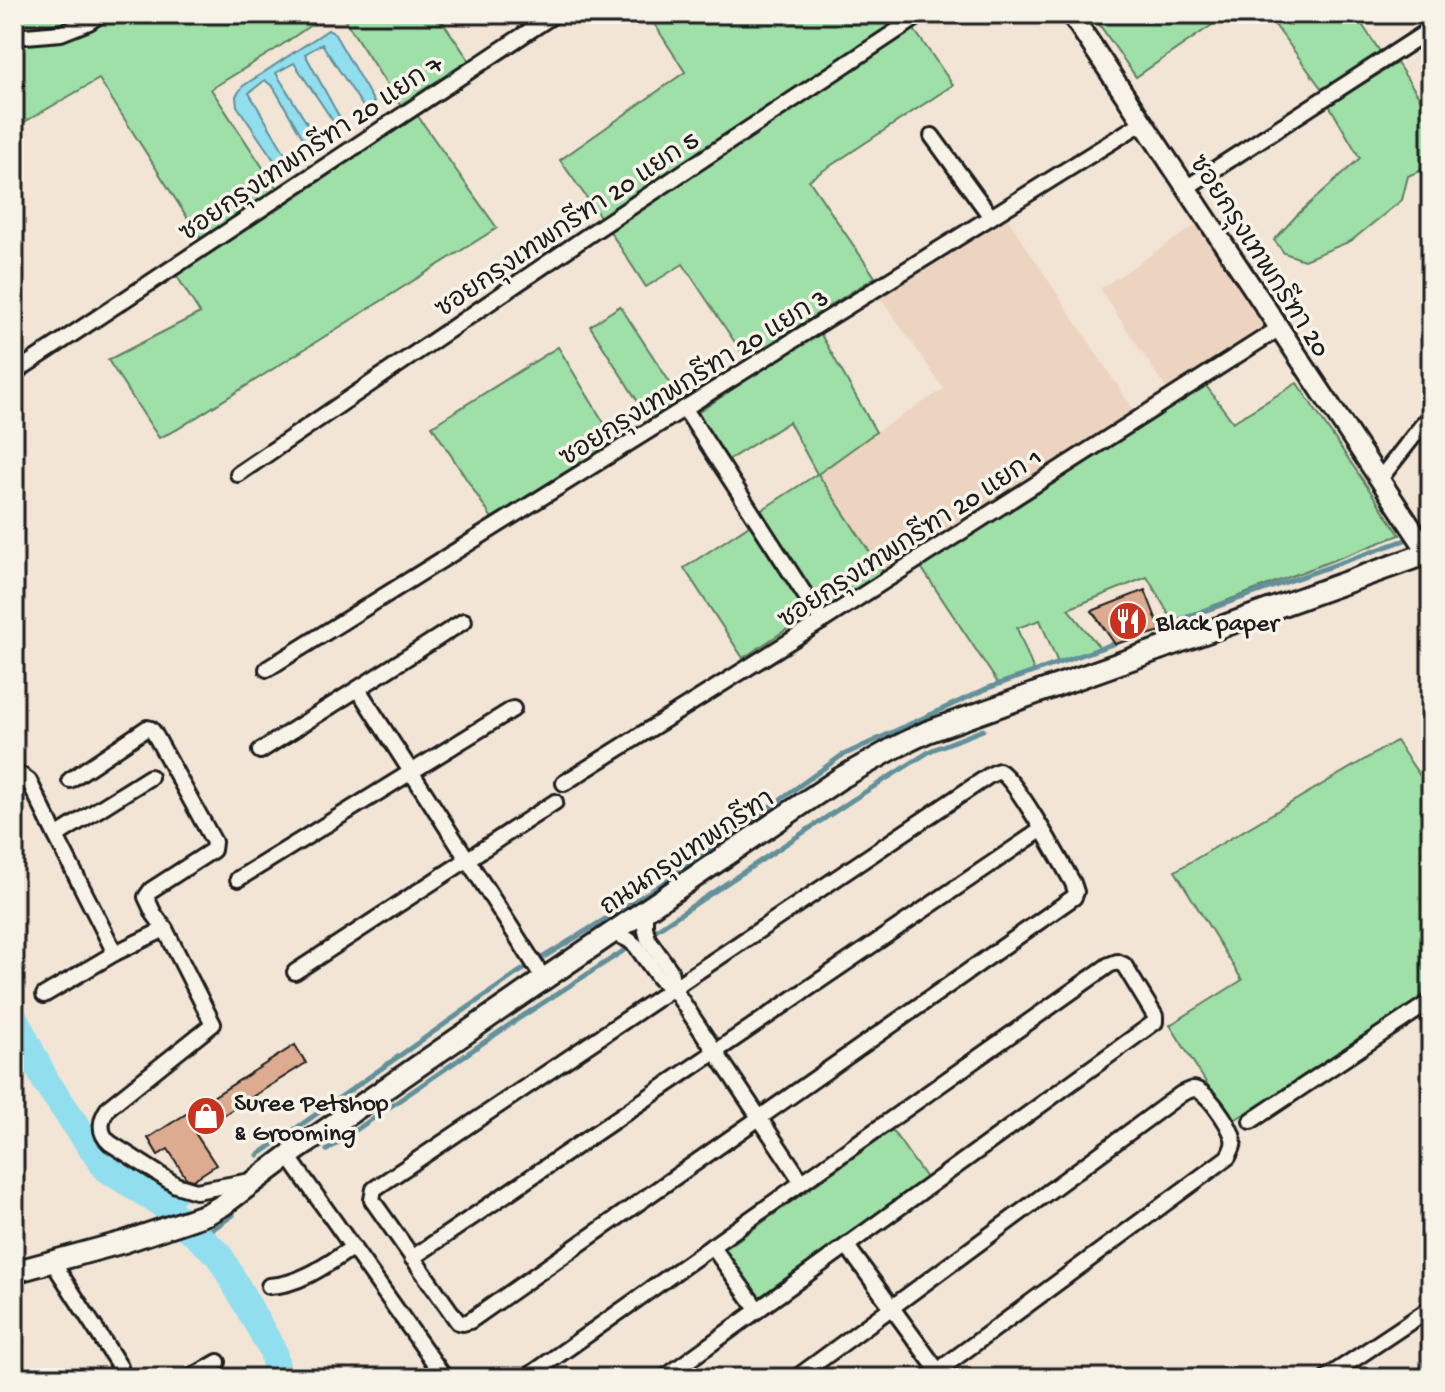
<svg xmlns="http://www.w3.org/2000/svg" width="1445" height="1392" viewBox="0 0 1445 1392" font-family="'Gochi Hand','Playpen Sans Thai',sans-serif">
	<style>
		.built { fill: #ecd4c1 }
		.green { fill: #9fdfa8; stroke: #5e7e62; stroke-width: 2 }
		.water { fill: #91deef; stroke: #62909b; stroke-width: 2 }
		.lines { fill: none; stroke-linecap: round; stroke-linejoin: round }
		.stream { stroke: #62909b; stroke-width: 5 }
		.canal { stroke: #91deef; stroke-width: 16 }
		.river { stroke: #91deef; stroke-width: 28 }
		.building { fill: #ddab8f; stroke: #1c1c1c; stroke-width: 2 }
		.minor-casing { stroke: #1c1c1c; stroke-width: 20 }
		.tertiary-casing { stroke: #1c1c1c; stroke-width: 24 }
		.secondary-casing { stroke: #1c1c1c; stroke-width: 26 }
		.minor { stroke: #f7f3e8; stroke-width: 14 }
		.tertiary { stroke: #f7f3e8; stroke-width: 18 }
		.secondary { stroke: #f7f3e8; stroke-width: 20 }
		.labels { text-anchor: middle; stroke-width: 7; stroke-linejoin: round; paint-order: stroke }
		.street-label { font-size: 26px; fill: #1c1c1c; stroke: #f7f3e8 }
		.poi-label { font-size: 26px; fill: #1c1c1c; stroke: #f7f3e8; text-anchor: start }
	</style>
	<rect width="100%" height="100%" fill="#f2e5d6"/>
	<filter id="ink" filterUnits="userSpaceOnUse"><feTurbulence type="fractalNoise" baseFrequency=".0125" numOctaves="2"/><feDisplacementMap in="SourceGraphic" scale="16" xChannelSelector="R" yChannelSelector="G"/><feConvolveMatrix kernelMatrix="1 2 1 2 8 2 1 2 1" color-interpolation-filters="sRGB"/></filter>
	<g filter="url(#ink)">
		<g class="built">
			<polygon points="1006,216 1135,412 883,572 817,474 876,432 944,389 878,294"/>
			<polygon points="1197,224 1264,326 1167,390 1100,289"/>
		</g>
		<g class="green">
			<polygon points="14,14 89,14 80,20 14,31"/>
			<polygon points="114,14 327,14 276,49 211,89 277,189 201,239 99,79 14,128 14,45 39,43 73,37"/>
			<polygon points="341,14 437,14 469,60 400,105"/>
			<polygon points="648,14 911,14 601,218 560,160 685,72"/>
			<polygon points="1092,14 1228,14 1136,77"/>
			<polygon points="1267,14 1355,14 1383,56 1324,92"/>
			<polygon points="913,28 953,85 809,180 875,277 746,359 683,264 646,287 609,230"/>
			<polygon points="1397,63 1431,115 1431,166 1408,176 1402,200 1351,241 1304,260 1284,253 1274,240 1297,215 1360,158 1329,105"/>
			<polygon points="417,115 497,228 176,430 159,438 108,360 200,313 175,273"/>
			<polygon points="620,306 684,404 652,424 590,326"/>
			<polygon points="819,331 876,432 818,474 883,572 821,611 760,511 817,474 789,422 725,462 696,414"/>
			<polygon points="558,347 618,446 495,523 432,426"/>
			<polygon points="1204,383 1233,422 1297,383 1400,535 1173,621 1147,577 1068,609 1101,649 1058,663 1040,620 1017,628 1034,671 998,683 921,567"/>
			<polygon points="751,524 810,614 743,658 684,568"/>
			<polygon points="1396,741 1431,792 1431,993 1308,1075 1231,1122 1170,1025 1242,980 1175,871"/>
			<polygon points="892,1130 926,1178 758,1298 724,1250"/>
		</g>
		<polygon class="water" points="328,30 334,33 374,102 370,106 364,108 322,44 305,54 342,122 337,127 294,63 276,73 316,138 313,145 308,147 274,88 265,80 249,93 286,155 276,163 237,106 236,96 243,86"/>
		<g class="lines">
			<g class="stream">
				<polyline points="1153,629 1411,538"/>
				<polyline points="650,934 854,799 932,750 983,730"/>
				<polyline points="327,1150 515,1021 631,946"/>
				<polyline points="258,1155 516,974 659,886 841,756 988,688 1121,641"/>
				<polyline points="200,1238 233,1215"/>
			</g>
			<polyline class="canal" points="162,1204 179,1195"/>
			<polyline class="river" points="14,1018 46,1082 106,1168 162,1204 219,1255 273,1351 278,1378"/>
		</g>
		<g class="building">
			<polygon points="1145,590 1161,631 1115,644 1092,611"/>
			<polygon points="295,1045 306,1063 195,1133 216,1165 193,1180 186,1178 168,1149 158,1155 148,1138"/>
		</g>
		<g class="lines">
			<defs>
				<g id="minor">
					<polyline points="14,37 61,33 89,22 101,14"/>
					<polyline points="932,136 991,217"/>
					<polyline points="1186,188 1431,29"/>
					<polyline points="14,373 555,14"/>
					<polyline points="685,409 822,621"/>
					<polyline points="238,474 593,232 922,14"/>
					<polyline points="1379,480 1431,414"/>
					<polyline points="267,669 1143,122"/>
					<polyline points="358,689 544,979"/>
					<polyline points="260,751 464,621"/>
					<path d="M999,771C1016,779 1061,862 1073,883L1076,892L1074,897L470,1321L463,1323L458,1322L372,1200L374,1189L990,775Z"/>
					<polyline points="14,777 22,776 29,781 56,836"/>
					<path d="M150,777L56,836L115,953L165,929L213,1024L109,1107C100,1119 98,1133 110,1143L176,1185L196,1191L251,1181"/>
					<polyline points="70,780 147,728 151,729 154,733 214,842 213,850 151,890 146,897 154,914 165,929"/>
					<polyline points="564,783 822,621 1278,329"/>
					<polyline points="238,879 513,709"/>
					<polyline points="645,910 645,927 648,939 670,970 673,988"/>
					<polyline points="612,932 629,940 636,946 659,978 673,988 802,1182"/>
					<polyline points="295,972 555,802"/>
					<polyline points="44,995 115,953"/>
					<polyline points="1251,1121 1431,1001"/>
					<polyline points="288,1156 445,1378"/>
					<polyline points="712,1246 758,1310"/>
					<polyline points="847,1246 938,1371"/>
					<polyline points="412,1258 1041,830"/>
					<polyline points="52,1261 120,1367"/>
					<path d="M269,1286C300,1285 328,1264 353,1247"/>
					<polyline points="190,1378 218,1362"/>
					<polyline points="526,1378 1109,965 1117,962 1124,965 1155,1016 1155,1022 664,1378"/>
					<path d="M796,1378L1181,1094C1183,1093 1192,1089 1193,1089C1207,1089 1230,1126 1233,1138C1235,1145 1231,1151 1228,1157L928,1378"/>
					<polyline points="1326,1378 1431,1308"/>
				</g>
				<polyline id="tertiary" points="1071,14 1431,557"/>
				<polyline id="secondary" points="14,1272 124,1242 207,1214 223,1205 288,1156 544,979 839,779 894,748 927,732 966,718 1431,552"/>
			</defs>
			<use href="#minor" class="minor-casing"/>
			<use href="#tertiary" class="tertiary-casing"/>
			<use href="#secondary" class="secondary-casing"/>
			<use href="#minor" class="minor"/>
			<use href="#tertiary" class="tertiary"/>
			<use href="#secondary" class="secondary"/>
		</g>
	</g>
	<defs>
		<symbol id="restaurant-disc" viewBox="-11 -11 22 22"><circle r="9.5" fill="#c8321e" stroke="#f7f3e8"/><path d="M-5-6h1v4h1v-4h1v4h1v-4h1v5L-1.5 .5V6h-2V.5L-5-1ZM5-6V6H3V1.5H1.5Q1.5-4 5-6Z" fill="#fff"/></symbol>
		<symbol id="shop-disc" viewBox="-11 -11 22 22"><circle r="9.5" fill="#c8321e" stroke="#f7f3e8"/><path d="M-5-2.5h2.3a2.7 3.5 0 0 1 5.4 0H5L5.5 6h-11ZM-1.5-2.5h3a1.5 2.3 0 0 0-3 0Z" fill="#fff"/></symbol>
	</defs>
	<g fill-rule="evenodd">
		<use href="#restaurant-disc" x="1106" y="599" width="44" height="44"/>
		<use href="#shop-disc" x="184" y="1094" width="44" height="44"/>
	</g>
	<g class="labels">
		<g class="street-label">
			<text transform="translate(310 147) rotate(-34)" y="9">ซอยกรุงเทพกรีฑา 20 แยก 7</text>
			<text transform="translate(566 223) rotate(-34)" y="9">ซอยกรุงเทพกรีฑา 20 แยก 5</text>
			<text transform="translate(1261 255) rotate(57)" y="9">ซอยกรุงเทพกรีฑา 20</text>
			<text transform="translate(693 376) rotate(-32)" y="9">ซอยกรุงเทพกรีฑา 20 แยก 3</text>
			<text transform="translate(909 537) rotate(-33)" y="9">ซอยกรุงเทพกรีฑา 20 แยก 1</text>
			<text transform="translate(686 851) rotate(-34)" y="9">ถนนกรุงเทพกรีฑา</text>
		</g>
		<g class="poi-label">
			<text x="1156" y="630">Black paper</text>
			<text x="234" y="1110">Suree Petshop<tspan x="234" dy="30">&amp; Grooming</tspan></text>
		</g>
	</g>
	<rect width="1445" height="1392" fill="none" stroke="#f7f3e8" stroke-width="48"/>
	<rect x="24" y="24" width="1397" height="1344" fill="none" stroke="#1c1c1c" stroke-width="3" filter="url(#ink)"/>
</svg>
